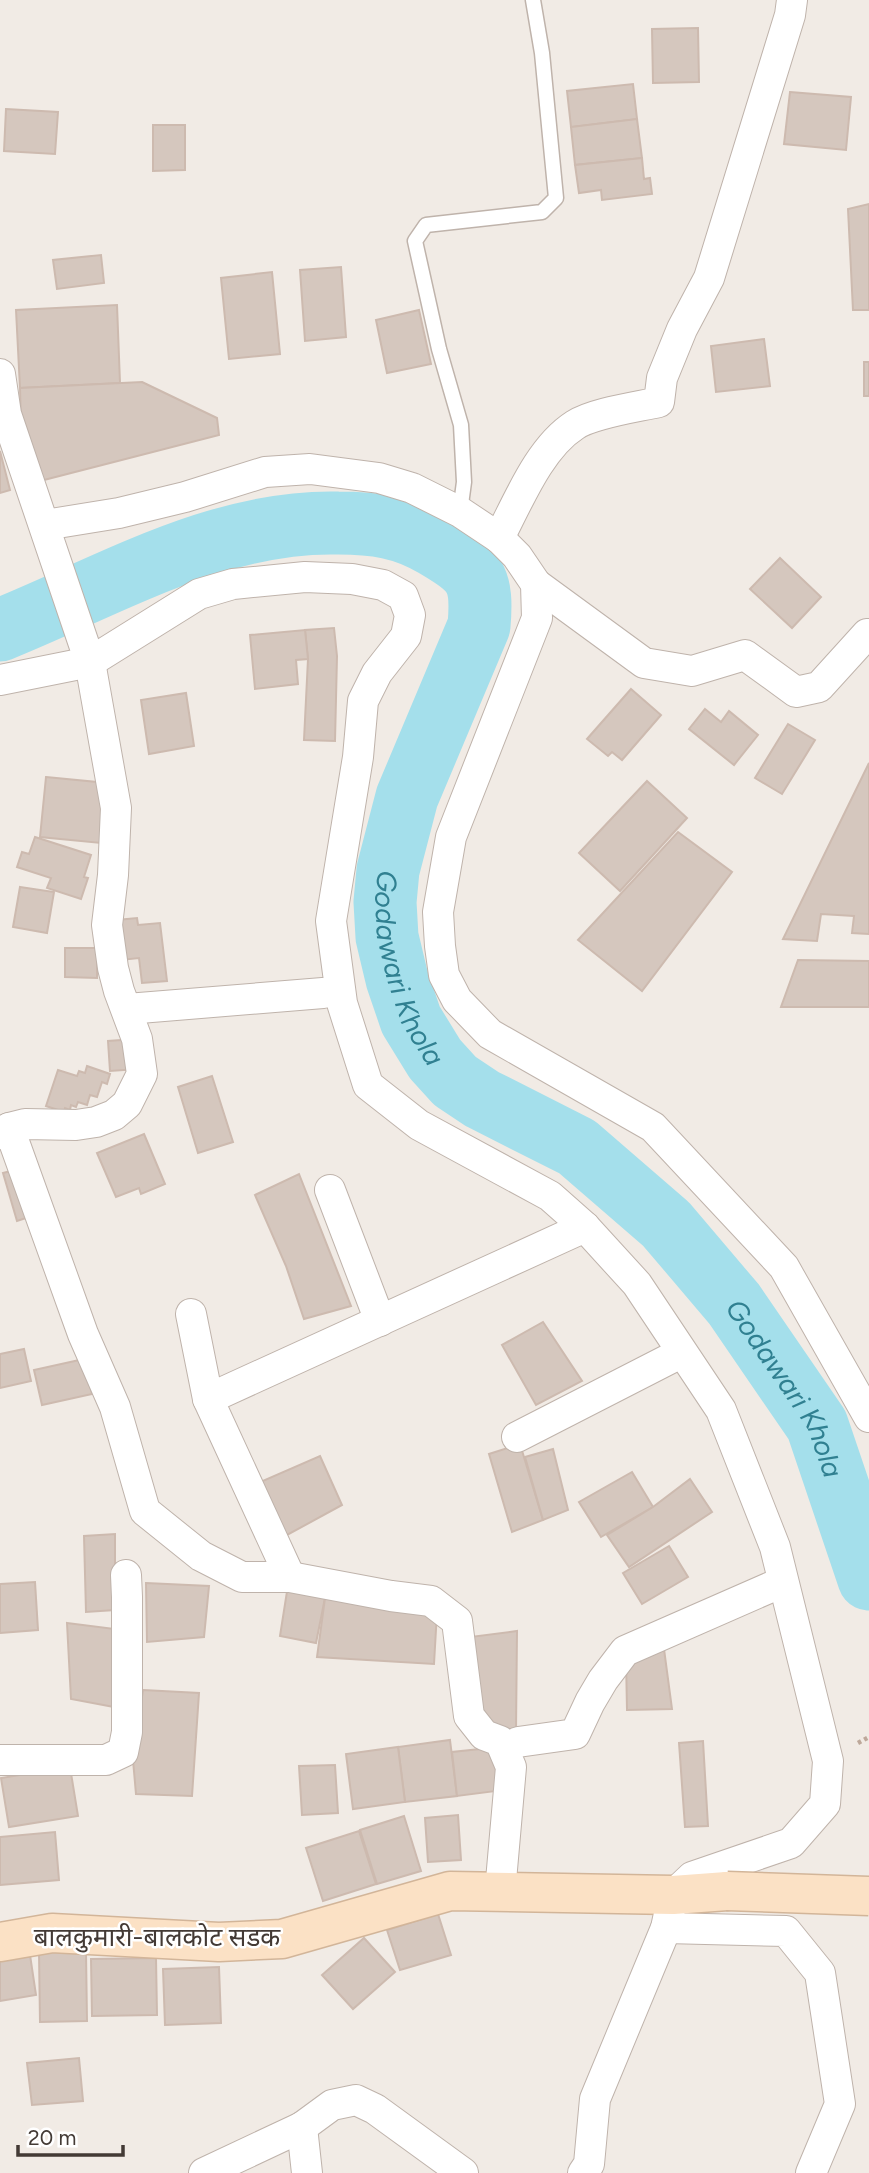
<svg xmlns="http://www.w3.org/2000/svg" width="869" height="2173" viewBox="0 0 869 2173" font-family="Figtree,'Noto Sans Devanagari',sans-serif">
	<style>
		.lines { fill: none; stroke-linecap: round; stroke-linejoin: round }
		.river { stroke: #a4dfeb; stroke-width: 63 }
		.building { fill: #d5c7be; stroke: #cdbaaf; stroke-width: 2 }
		.lane-casing { stroke: #bfb3ab; stroke-width: 17 }
		.street-casing { stroke: #bfb3ab; stroke-width: 32 }
		.secondary-casing { stroke: #d2b599; stroke-width: 41 }
		.path { stroke: #bda89a; stroke-width: 4.5; stroke-dasharray: 3.5 3.5; stroke-linecap: butt }
		.lane { stroke: #fff; stroke-width: 14 }
		.street { stroke: #fff; stroke-width: 30 }
		.secondary { stroke: #fbe1c5; stroke-width: 38 }
		.secondary-bridge-casing { stroke: #d2b599; stroke-width: 41; stroke-linecap: butt }
		.secondary-bridge { stroke: #fbe1c5; stroke-width: 38 }
		.labels { text-anchor: middle; stroke-width: 5; stroke-linejoin: round; paint-order: stroke }
		.street-label { font-size: 26px; fill: #433a35; stroke: #fff }
		.water-label { font-size: 28px; font-style: italic; fill: #308091; stroke: #fff }
	</style>
	<rect width="100%" height="100%" fill="#f1ebe5"/>
	<g class="lines">
		<path class="river" id="s1" d="M0,630C109,586 218,520 338,523C374,523 404,527 435,546C476,570 483,578 479,626L407,797L388,870L385,902L387,937L397,979L411,1020L435,1059L455,1081L482,1099L577,1147L666,1224L734,1304L817,1425L869,1579"/>
	</g>
	<g class="building">
		<polygon points="698,28 699,82 653,83 652,29"/>
		<polygon points="633,84 637,119 571,127 567,91"/>
		<polygon points="790,92 851,97 846,150 784,144"/>
		<polygon points="6,109 58,112 55,154 4,151"/>
		<polygon points="637,119 642,158 575,165 571,127"/>
		<polygon points="153,125 185,125 185,170 153,171"/>
		<polygon points="642,158 644,179 650,178 652,194 602,200 601,190 579,193 575,165"/>
		<polygon points="869,204 869,310 853,310 848,209"/>
		<polygon points="101,255 104,283 57,289 53,260"/>
		<polygon points="341,267 346,337 305,341 300,270"/>
		<polygon points="272,272 280,354 229,359 221,278"/>
		<polygon points="117,305 120,383 20,388 16,310"/>
		<polygon points="419,310 431,364 387,373 376,320"/>
		<polygon points="764,339 770,386 716,392 711,346"/>
		<rect x="864" y="362" width="5" height="34"/>
		<polygon points="142,382 217,418 219,435 40,481 21,425 20,388"/>
		<polygon points="0,451 10,490 0,493"/>
		<polygon points="780,558 821,597 792,628 750,589"/>
		<polygon points="334,628 337,656 335,741 304,740 308,659 305,630"/>
		<polygon points="305,630 308,659 296,660 298,684 255,689 250,635"/>
		<polygon points="631,689 661,715 622,760 612,752 608,756 587,739"/>
		<polygon points="186,693 194,746 149,754 141,700"/>
		<polygon points="705,709 721,722 729,711 758,735 734,765 689,729"/>
		<polygon points="788,724 815,740 782,794 755,778"/>
		<polygon points="869,763 869,934 852,933 854,916 821,914 817,941 783,939"/>
		<polygon points="46,777 107,783 101,843 40,837"/>
		<polygon points="647,781 687,818 620,891 579,853"/>
		<polygon points="678,832 732,872 642,991 578,940"/>
		<polygon points="35,837 91,855 84,877 88,878 81,899 47,888 51,878 17,867 22,852 29,854"/>
		<polygon points="20,887 54,892 47,933 13,927"/>
		<polygon points="137,918 138,925 160,923 167,981 142,983 139,958 121,960 117,920"/>
		<polygon points="65,948 97,948 97,978 65,977"/>
		<polygon points="798,960 869,961 869,1007 781,1007"/>
		<polygon points="135,1039 138,1069 110,1071 108,1041"/>
		<polygon points="87,1066 110,1074 107,1084 102,1082 97,1097 90,1095 87,1105 78,1102 76,1107 71,1105 70,1110 65,1108 64,1112 46,1106 58,1070 77,1076 79,1071 85,1073"/>
		<polygon points="212,1076 233,1142 198,1153 178,1087"/>
		<polygon points="144,1134 165,1184 141,1194 139,1188 116,1197 97,1153"/>
		<polygon points="22,1168 35,1215 17,1221 3,1173"/>
		<polygon points="299,1174 351,1306 304,1319 286,1266 255,1195"/>
		<polygon points="543,1322 582,1381 536,1405 502,1345"/>
		<polygon points="24,1349 31,1381 0,1388 0,1354"/>
		<polygon points="84,1359 92,1394 42,1405 34,1370"/>
		<polygon points="520,1444 543,1520 512,1532 489,1454"/>
		<polygon points="553,1449 568,1510 543,1520 525,1457"/>
		<polygon points="320,1456 342,1505 287,1535 269,1516 258,1483"/>
		<polygon points="632,1472 653,1507 601,1537 579,1502"/>
		<polygon points="690,1479 712,1512 629,1567 607,1535 653,1507"/>
		<polygon points="115,1534 115,1610 86,1612 84,1536"/>
		<polygon points="669,1546 688,1577 642,1604 623,1573"/>
		<polygon points="35,1582 38,1630 0,1633 0,1584"/>
		<polygon points="146,1583 209,1586 204,1637 147,1642"/>
		<polygon points="288,1585 325,1598 316,1643 280,1636"/>
		<polygon points="325,1598 437,1612 434,1664 317,1657"/>
		<polygon points="67,1623 123,1630 114,1707 71,1699"/>
		<polygon points="517,1631 516,1731 490,1728 475,1721 470,1637"/>
		<polygon points="664,1649 672,1709 627,1710 626,1659"/>
		<polygon points="143,1690 199,1693 192,1796 136,1794 133,1760"/>
		<polygon points="450,1740 457,1796 405,1802 398,1747"/>
		<polygon points="703,1741 708,1826 685,1827 679,1743"/>
		<polygon points="398,1747 405,1802 353,1809 346,1754"/>
		<polygon points="499,1747 504,1790 457,1796 452,1752"/>
		<polygon points="335,1765 338,1813 302,1815 299,1766"/>
		<polygon points="70,1767 78,1816 9,1827 1,1778"/>
		<polygon points="458,1815 461,1860 428,1862 425,1818"/>
		<polygon points="404,1816 421,1871 377,1884 360,1830"/>
		<polygon points="359,1831 376,1884 323,1901 306,1848"/>
		<polygon points="55,1832 59,1880 0,1885 0,1837"/>
		<polygon points="438,1914 451,1955 400,1970 387,1930"/>
		<polygon points="364,1938 395,1972 353,2009 322,1975"/>
		<polygon points="39,1952 86,1952 87,2021 40,2022"/>
		<polygon points="30,1955 36,1995 0,2001 0,1960"/>
		<polygon points="156,1958 157,2015 92,2016 91,1959"/>
		<polygon points="219,1967 221,2023 165,2025 163,1969"/>
		<polygon points="79,2058 83,2101 32,2105 27,2063"/>
	</g>
	<g class="lines">
		<defs>
			<polyline id="lane" points="460,512 464,482 461,425 439,349 415,241 426,225 542,212 556,198 542,53 533,0"/>
			<g id="street">
				<polyline points="0,374 6,414 90,662 116,808 113,875 107,925 113,968 119,991 137,1039 142,1074 127,1104 114,1115 96,1122 76,1125 25,1124 9,1128 0,1134"/>
				<polyline points="45,525 119,513 185,497 265,472 310,469 379,478 412,488 460,512 499,538 517,556 536,584 537,618 451,837 438,912 440,946 444,975 457,1000 490,1034 653,1127 784,1267 869,1417"/>
				<path d="M499,538C518,502 539,448 575,425C593,413 637,407 659,402L662,378L682,329L709,278L790,15L792,0"/>
				<polyline points="536,584 644,663 692,671 745,655 796,692 819,687 867,634 869,636"/>
				<polyline points="0,680 90,662 199,594 233,584 305,577 352,579 383,585 403,596 410,615 406,636 377,673 363,701 358,757 331,921 342,1003 368,1085 419,1125 550,1196 585,1227 637,1284 721,1410 775,1547 828,1761 825,1804 791,1843 692,1877 673,1895 666,1928 595,2099 589,2164 583,2173"/>
				<polyline points="127,1009 323,993"/>
				<polyline points="9,1128 83,1334 115,1407 145,1511 201,1556 242,1577 290,1577 391,1596 431,1601 457,1621 469,1716 484,1735 500,1741 511,1767 500,1892"/>
				<polyline points="330,1190 380,1321"/>
				<polyline points="191,1314 208,1399 290,1577"/>
				<polyline points="208,1399 585,1227"/>
				<polyline points="517,1437 677,1355"/>
				<polyline points="518,1742 575,1734 590,1702 603,1680 625,1651 771,1587"/>
				<polyline points="0,1760 106,1760 123,1752 127,1732 127,1597 126,1575"/>
				<polyline points="666,1928 786,1931 820,1973 840,2104 811,2173"/>
				<polyline points="302,2127 307,2173"/>
				<polyline points="204,2173 302,2127 332,2105 356,2100 375,2109 463,2173"/>
			</g>
			<polyline id="secondary" points="0,1942 52,1933 219,1942 282,1939 450,1891 673,1895 727,1891"/>
		</defs>
		<use href="#lane" class="lane-casing"/>
		<use href="#street" class="street-casing"/>
		<use href="#secondary" class="secondary-casing"/>
		<polyline class="path" points="858,1743 869,1737"/>
		<use href="#lane" class="lane"/>
		<use href="#street" class="street"/>
		<use href="#secondary" class="secondary"/>
		<defs>
			<polyline id="secondary-bridge" points="727,1891 869,1896"/>
		</defs>
		<use href="#secondary-bridge" class="secondary-bridge-casing"/>
		<use href="#secondary-bridge" class="secondary-bridge"/>
	</g>
	<g class="labels">
		<g class="street-label">
			<text x="157" y="1946">बालकुमारी-बालकोट सडक</text>
		</g>
		<g class="water-label">
			<text dy="10" stroke="none"><textPath href="#s1" startOffset="922">Godawari Khola</textPath></text>
			<text dy="10" stroke="none"><textPath href="#s1" startOffset="1510">Godawari Khola</textPath></text>
		</g>
	</g>
	<path d="M18 2145v10h105v-10" fill="none" stroke="#433a35" stroke-width="3.5"/>
	<text x="28" y="2145" font-size="21" fill="#433a35" stroke="#ffffff" stroke-width="5" paint-order="stroke">20 m</text>
</svg>
